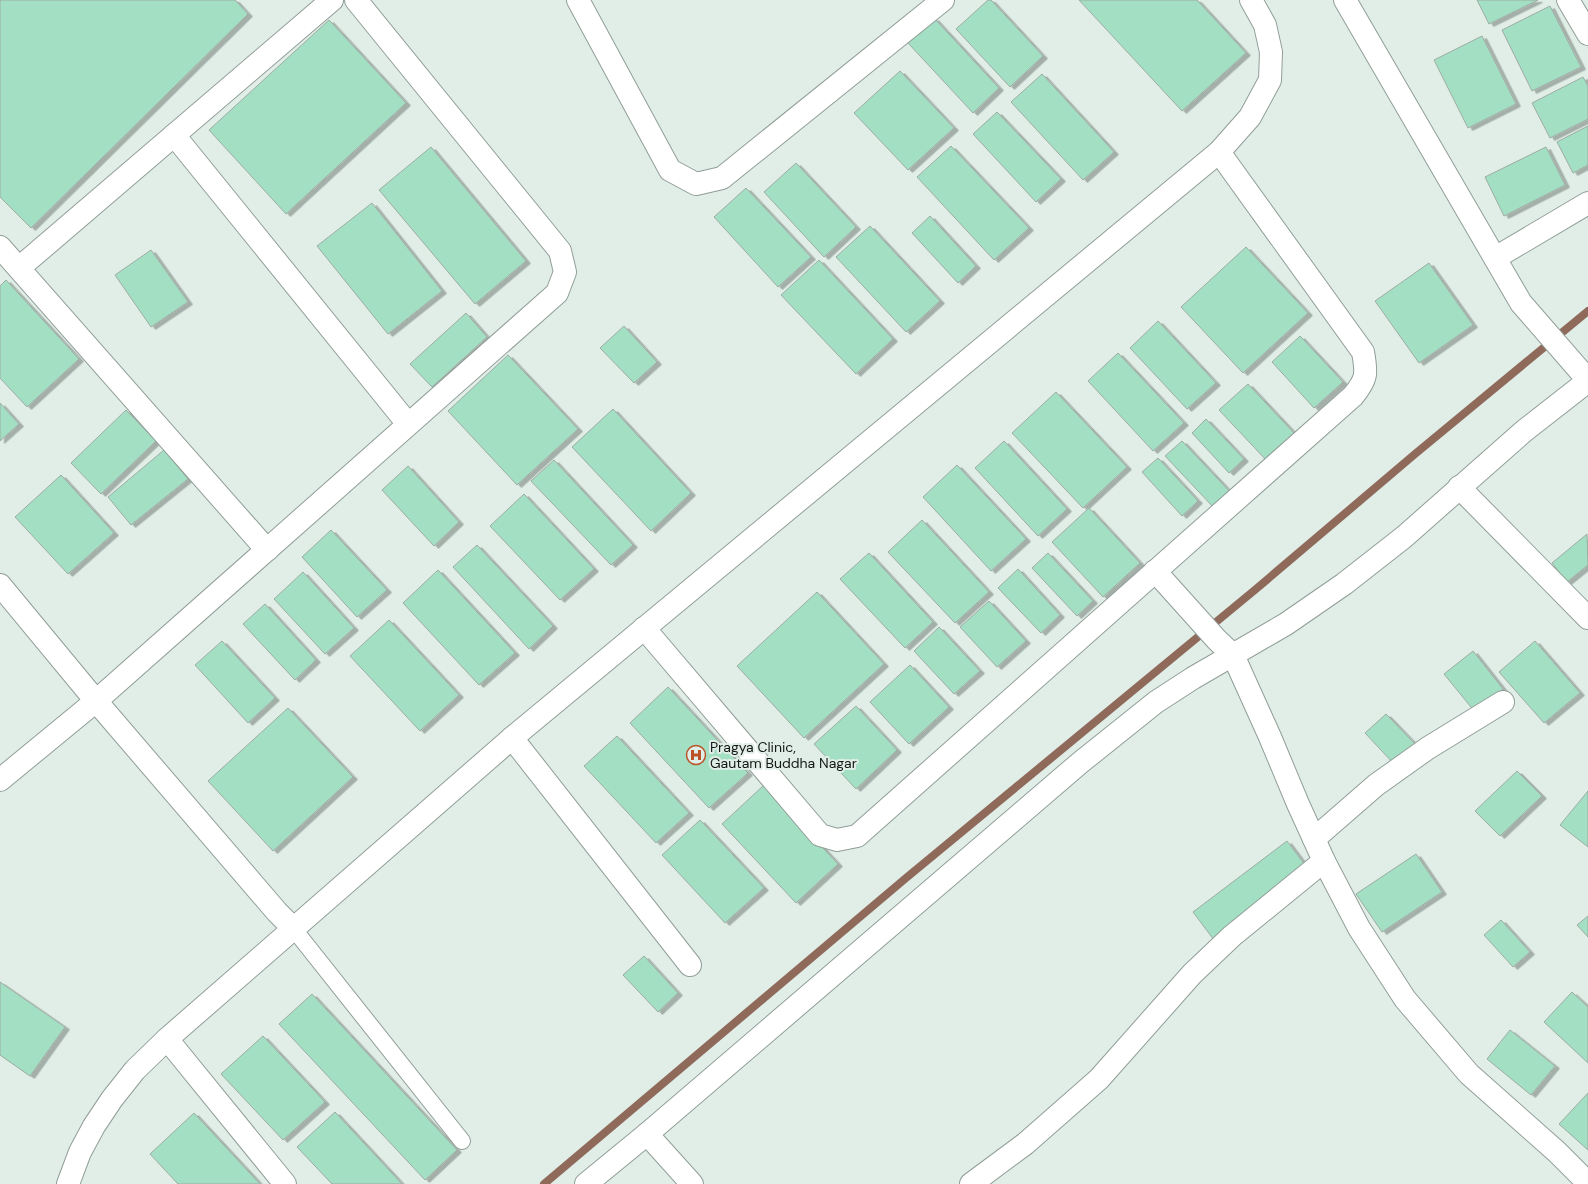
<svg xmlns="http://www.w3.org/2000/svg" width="1588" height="1184" viewBox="0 0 1588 1184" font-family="'DM Sans',sans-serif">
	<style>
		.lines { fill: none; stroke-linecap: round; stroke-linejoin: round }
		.stream { stroke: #8f6a5b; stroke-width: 8 }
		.building { fill: #a3e0c3; stroke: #9eaba4; filter: url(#shadow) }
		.lane-casing { stroke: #919e98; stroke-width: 18 }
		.street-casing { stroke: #919e98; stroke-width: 24 }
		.secondary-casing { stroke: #919e98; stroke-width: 24 }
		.lane { stroke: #fff; stroke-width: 16 }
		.street { stroke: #fff; stroke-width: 22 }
		.secondary { stroke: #fff; stroke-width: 22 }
		.labels { text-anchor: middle; stroke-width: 4; stroke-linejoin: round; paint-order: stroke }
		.poi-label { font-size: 14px; fill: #141816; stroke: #e0eee7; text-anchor: start }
	</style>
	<defs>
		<filter id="shadow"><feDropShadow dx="4.5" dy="2.5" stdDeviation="0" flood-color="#0004"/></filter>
	</defs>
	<rect width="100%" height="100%" fill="#e0eee7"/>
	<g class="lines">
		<polyline class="stream" points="544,1184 906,878 1256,589 1415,454 1588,311"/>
	</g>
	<g class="building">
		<polygon points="0,0 235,0 248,14 31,228 0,197"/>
		<polygon points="988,0 991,0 1043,56 1010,87 956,29"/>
		<polygon points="1079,0 1197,0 1246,53 1182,111"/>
		<polygon points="1477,0 1538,0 1489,24"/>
		<polygon points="1550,6 1581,67 1532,91 1502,30"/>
		<polygon points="934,18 999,88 973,113 908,43"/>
		<polygon points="329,20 406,103 286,214 209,130"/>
		<polygon points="1482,36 1516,104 1468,128 1434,60"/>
		<polygon points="900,71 954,128 908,170 854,113"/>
		<polygon points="1042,74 1114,152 1083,180 1011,102"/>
		<polygon points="1583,77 1588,86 1588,119 1550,138 1532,103"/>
		<polygon points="997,112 1061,179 1036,202 973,134"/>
		<polygon points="1588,126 1588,165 1573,173 1557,142"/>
		<polygon points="951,146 1029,228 994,260 917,177"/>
		<polygon points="431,147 526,261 475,304 379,190"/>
		<polygon points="1546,147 1565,185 1504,216 1485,177"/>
		<polygon points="796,163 856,227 824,257 764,192"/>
		<polygon points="746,188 811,257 778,287 714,217"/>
		<polygon points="372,203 442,291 388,334 317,246"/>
		<polygon points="930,216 976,266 958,283 912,233"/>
		<polygon points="870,226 940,301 906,332 836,257"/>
		<polygon points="1246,247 1308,313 1243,373 1181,307"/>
		<polygon points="151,250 188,302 151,327 115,275"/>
		<polygon points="819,260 893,339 856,374 781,295"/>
		<polygon points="1429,263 1473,325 1419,363 1375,301"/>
		<polygon points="6,280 79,359 27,407 0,378 0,286"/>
		<polygon points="466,313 487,337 432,387 410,364"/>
		<polygon points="1158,321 1216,383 1187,409 1130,348"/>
		<polygon points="624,326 657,362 634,383 600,348"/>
		<polygon points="1300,336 1343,382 1314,408 1272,362"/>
		<polygon points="1118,353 1184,423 1153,451 1088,381"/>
		<polygon points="508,355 578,429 517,485 448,411"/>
		<polygon points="1248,384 1295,434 1267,461 1219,410"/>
		<polygon points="1056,392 1127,467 1083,508 1012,433"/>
		<polygon points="0,403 19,424 0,441"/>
		<polygon points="613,409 691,493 651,531 572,447"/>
		<polygon points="126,410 156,441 101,494 71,463"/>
		<polygon points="1206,419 1244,459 1229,473 1192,433"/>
		<polygon points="1004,441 1067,509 1038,536 975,468"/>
		<polygon points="1182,441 1232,494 1215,509 1165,456"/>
		<polygon points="164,450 188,479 131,525 108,497"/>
		<polygon points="1158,458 1198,501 1182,516 1142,472"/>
		<polygon points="554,460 633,545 611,565 531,481"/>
		<polygon points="957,465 1026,539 991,571 923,497"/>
		<polygon points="408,466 459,522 434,546 382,490"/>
		<polygon points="61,475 114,533 68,574 15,517"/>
		<polygon points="524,494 594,569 560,600 490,526"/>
		<polygon points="1089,508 1140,563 1103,597 1052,542"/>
		<polygon points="922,520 989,592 955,623 888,552"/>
		<polygon points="331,530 387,590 357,617 302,557"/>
		<polygon points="1587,534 1588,565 1567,582 1552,563"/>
		<polygon points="477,545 553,626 529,649 453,567"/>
		<polygon points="869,553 933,622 905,648 840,579"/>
		<polygon points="1048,553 1093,601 1077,616 1032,568"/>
		<polygon points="1018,569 1060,615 1041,633 998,588"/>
		<polygon points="438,570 515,653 479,685 403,603"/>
		<polygon points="303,572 354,628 325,654 274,599"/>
		<polygon points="817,592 884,664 804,738 737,666"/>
		<polygon points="989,601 1026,641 997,667 960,627"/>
		<polygon points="265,604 316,660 295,680 243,624"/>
		<polygon points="389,620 459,695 420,731 350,656"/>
		<polygon points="939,627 980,671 954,694 914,651"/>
		<polygon points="222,641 275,698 248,723 195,665"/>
		<polygon points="1535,641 1580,693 1544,723 1499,672"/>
		<polygon points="1473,651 1503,689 1475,712 1444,674"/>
		<polygon points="910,665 949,707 909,744 870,702"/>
		<polygon points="668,687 748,773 709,808 630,723"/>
		<polygon points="856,706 897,750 856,789 814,744"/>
		<polygon points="288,708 353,777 273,851 208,781"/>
		<polygon points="1386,714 1415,744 1394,764 1365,733"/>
		<polygon points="617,736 689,813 656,843 584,766"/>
		<polygon points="1517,771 1542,796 1500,836 1475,811"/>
		<polygon points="764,785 838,864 796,903 722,824"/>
		<polygon points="1588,791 1588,847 1560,825"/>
		<polygon points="700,820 764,888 725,923 662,855"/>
		<polygon points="1287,841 1308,869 1214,940 1193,912"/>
		<polygon points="1416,854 1442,892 1382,932 1356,894"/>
		<polygon points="1588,916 1588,937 1577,925"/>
		<polygon points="1501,920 1530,952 1513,967 1484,935"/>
		<polygon points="644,956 678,993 658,1012 623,975"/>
		<polygon points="0,982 65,1027 30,1076 0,1055"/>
		<polygon points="1572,992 1588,1007 1588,1063 1544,1022"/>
		<polygon points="312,994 457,1150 425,1180 279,1024"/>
		<polygon points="1510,1030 1555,1066 1531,1095 1487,1059"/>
		<polygon points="263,1036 325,1102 283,1140 221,1074"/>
		<polygon points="1588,1093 1588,1150 1559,1124"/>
		<polygon points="335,1112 402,1184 332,1184 297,1147"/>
		<polygon points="194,1113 260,1184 178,1184 150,1154"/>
	</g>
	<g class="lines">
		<defs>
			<polyline id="lane" points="293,928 462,1141"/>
			<g id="street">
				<polyline points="578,0 670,170 696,184 722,178 943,0"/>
				<polyline points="1345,0 1521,303 1588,380"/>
				<polyline points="1568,0 1588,34"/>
				<polyline points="174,135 408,424"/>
				<polyline points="0,247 267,550"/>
				<polyline points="1495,258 1588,203"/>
				<polyline points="19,268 332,0"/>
				<polyline points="1459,487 1588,618"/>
				<polyline points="1155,571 1217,640 1233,655 1270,737 1298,804 1324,861 1359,928 1405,999 1469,1074 1557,1152 1588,1183"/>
				<polyline points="0,585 96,701 277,912 293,928"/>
				<path d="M644,628L820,835L837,840L857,836L1353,396C1367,379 1367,374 1363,352L1219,152"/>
				<polyline points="512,738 690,965"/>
				<polyline points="0,780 96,701 557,293 565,272 560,251 356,0"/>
				<polyline points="1314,839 1376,785 1428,748 1503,702"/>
				<polyline points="167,1039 285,1184"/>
				<polyline points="647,1134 692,1184"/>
				<polyline points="586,1184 647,1134 1081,762 1156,702 1193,678 1286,624 1344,584 1404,537 1524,431 1588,381"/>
				<polyline points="971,1184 1025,1144 1099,1079 1192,974 1232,936 1324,861"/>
			</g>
			<polyline id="secondary" points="68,1184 80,1152 94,1126 112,1099 135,1070 167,1039 512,738 1219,152 1250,117 1270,80 1271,52 1265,25 1251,0"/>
		</defs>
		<use href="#lane" class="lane-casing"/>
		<use href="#street" class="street-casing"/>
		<use href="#secondary" class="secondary-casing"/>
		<use href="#lane" class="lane"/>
		<use href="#street" class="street"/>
		<use href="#secondary" class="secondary"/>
	</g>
	<defs>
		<symbol id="hospital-ring" viewBox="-11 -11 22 22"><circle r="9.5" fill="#e0eee7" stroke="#ba5328" stroke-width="1.5"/><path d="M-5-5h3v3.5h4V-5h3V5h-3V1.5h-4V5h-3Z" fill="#ba5328"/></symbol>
	</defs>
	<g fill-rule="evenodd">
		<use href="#hospital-ring" x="685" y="744" width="22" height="22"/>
	</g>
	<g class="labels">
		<g class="poi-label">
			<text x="710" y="752">Pragya Clinic,<tspan x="710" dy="16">Gautam Buddha Nagar</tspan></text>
		</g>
	</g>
</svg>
